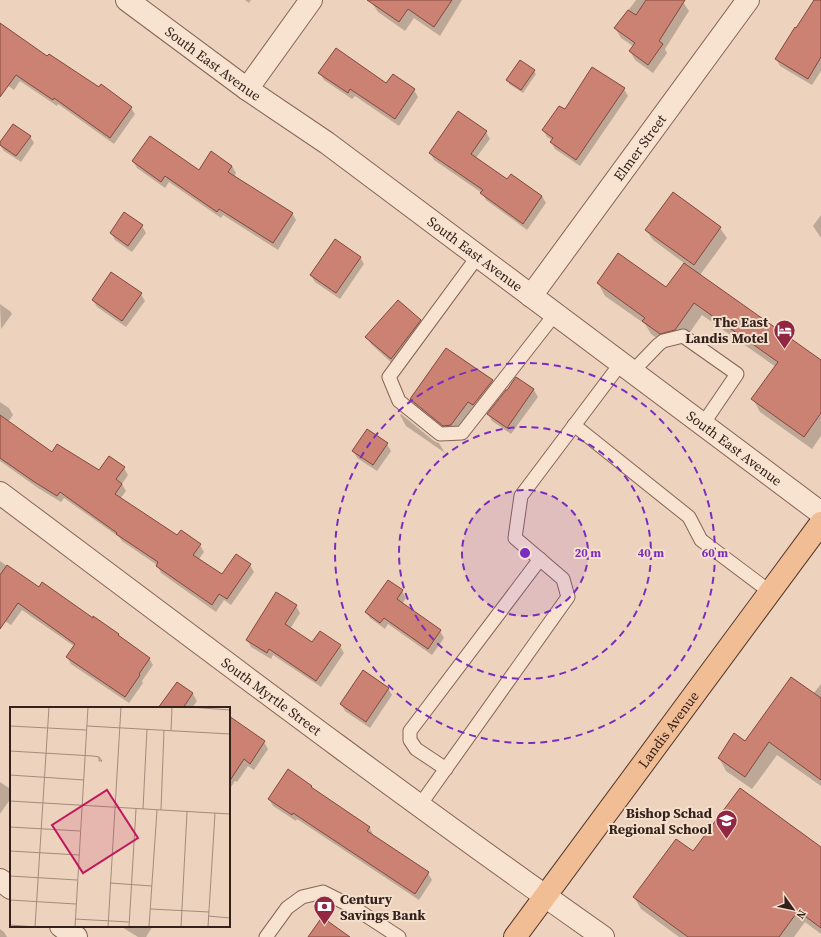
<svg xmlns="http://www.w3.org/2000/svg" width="821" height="937" viewBox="0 0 821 937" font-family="'Source Serif 4',serif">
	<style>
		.shadow { fill: #0003 }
		.building { fill: #cb8273; stroke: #84473d }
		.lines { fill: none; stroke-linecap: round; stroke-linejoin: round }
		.service-casing { stroke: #856457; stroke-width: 15 }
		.minor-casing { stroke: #856457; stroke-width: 24 }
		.primary-casing { stroke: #52342b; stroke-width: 24 }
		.service { stroke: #f8e2d0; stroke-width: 13 }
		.minor { stroke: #f8e2d0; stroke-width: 22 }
		.primary { stroke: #f1bd94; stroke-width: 22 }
		.ring { fill: none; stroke: #7b2cbf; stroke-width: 2; stroke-dasharray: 7 5 }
		.labels { text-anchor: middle; stroke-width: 4; stroke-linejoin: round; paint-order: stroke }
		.street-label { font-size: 14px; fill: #34211b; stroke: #f5dfcd }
		.poi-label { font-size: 14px; font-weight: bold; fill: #34211b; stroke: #f5dfcd; text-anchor: end }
		.inset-road { fill: none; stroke: #a38c7c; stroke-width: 1 }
		.view { fill: #c2185b; fill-opacity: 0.15; stroke: #c2185b; stroke-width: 2 }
		.inset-edge { fill: none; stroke: #34211b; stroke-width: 2 }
		.centre { fill: #7b2cbf; stroke: #f5dfcd; stroke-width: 2 }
		.ring-label { font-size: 12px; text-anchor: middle; font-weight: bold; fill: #7b2cbf; stroke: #f5dfcd; stroke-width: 4; stroke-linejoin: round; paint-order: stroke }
	</style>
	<rect width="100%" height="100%" fill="#edd3bd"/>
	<g class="shadow">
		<polygon points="245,0 251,0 249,3"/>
		<polygon points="374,0 462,0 440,36 414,18 405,31 378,12 372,3"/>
		<polygon points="636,0 680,0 683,2 689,11 665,49 667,53 653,73 635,60 630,51 633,46 621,38 615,28"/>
		<polygon points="816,0 821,2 821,71 812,85 780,66 776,59"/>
		<polygon points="0,24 48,58 131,108 135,114 114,144 58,104 57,106 20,81 14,90 0,80"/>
		<polygon points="534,71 536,74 523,93 509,84 508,80"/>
		<polygon points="320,73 414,90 418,97 399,126 355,96 352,99 324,80"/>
		<polygon points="624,89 628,96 580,166 555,149 551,142 552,140 547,137 543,130 565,111"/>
		<polygon points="486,132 490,139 476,158 507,180 542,196 546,203 527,230 486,200 482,193 434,160 430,153"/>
		<polygon points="30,136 34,143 21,162 4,151 0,145 0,143"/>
		<polygon points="212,153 232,166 236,173 234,177 292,213 296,220 278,250 223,215 221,218 169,182 165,188 137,168 133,161 199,171"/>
		<polygon points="673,193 720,228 727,238 700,275 821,361 821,436 812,449 760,412 753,399 776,367 702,315 683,342 668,346 651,334 645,324 605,296 598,283 667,288 684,263 653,240 646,230"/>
		<polygon points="821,215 821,238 813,226"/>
		<polygon points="142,226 146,233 132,252 115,240 111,233"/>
		<polygon points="360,257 364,264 340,299 315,282 311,275"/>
		<polygon points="141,294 145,301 126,327 97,307 93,300"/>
		<polygon points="0,304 10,311 12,314 1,329"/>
		<polygon points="420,321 424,328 395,366 371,344 367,337"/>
		<polygon points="446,349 492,381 498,392 449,436 417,410 411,399"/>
		<polygon points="517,378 534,390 538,397 511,434 492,421 488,414"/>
		<polygon points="0,402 9,408 13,415 8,422 53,454 99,471 124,468 128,475 122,484 126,491 120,499 177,537 200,545 204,552 199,559 222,576 250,565 254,572 231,605 224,600 216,612 161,573 157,565 122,541 119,537 64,498 61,502 38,488 0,461"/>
		<polygon points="401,414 434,441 439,443 445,453 406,426 400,415"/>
		<polygon points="387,444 391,451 377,471 357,458 353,451"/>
		<polygon points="0,561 39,588 118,635 120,638 149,658 153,665 142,681 143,683 129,703 71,664 67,657 74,646 22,610 11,625 0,618"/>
		<polygon points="402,591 406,598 402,604 440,631 444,638 432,655 388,624 385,629 370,618 366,612"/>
		<polygon points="296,606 300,613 290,629 312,644 340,646 344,653 321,687 273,655 271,659 251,647 247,640"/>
		<polygon points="177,683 193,694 197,701 192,708 160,708"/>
		<polygon points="821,684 821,786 777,755 752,789 726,771 719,758 745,742 813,694"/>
		<polygon points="388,688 392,695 370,728 345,711 341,704"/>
		<polygon points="232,720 264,742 268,749 254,770 248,766 237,782 235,781 229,790 229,724"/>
		<polygon points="0,782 9,788 11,791 11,798 0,814"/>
		<polygon points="311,786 313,789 369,827 373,834 372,836 428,873 432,880 419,900 297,819 296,821 273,806 269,799"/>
		<polygon points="821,848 821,934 805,922 794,937 679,937 641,909 634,897 694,852"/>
		<polygon points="123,926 153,926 146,937 138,937 125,929"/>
		<polygon points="0,929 4,932 7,937 0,937"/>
	</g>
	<g class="building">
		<polygon points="367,0 452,0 434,27 408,9 399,22"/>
		<polygon points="646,0 685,0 659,41 663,44 648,65 629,51 635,43 614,28 628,10 636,15"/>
		<polygon points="814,0 821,0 821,57 808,79 775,59 795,27 796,28"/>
		<polygon points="0,23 47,56 49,54 99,87 101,84 132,107 110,138 54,98 53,100 16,75 0,97"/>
		<polygon points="336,48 386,83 393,74 415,89 395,119 350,89 348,93 318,73"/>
		<polygon points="520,60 535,70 521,90 506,80"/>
		<polygon points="592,67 625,88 576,160 550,142 553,138 542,130 559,106 565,109"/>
		<polygon points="458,111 487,131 471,154 507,179 511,174 542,196 523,224 480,193 483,190 429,153"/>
		<polygon points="13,124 31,136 16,156 0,145 0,142"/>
		<polygon points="150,136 199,170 211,151 232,166 228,172 293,213 273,243 219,209 217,212 165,176 161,182 132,161"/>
		<polygon points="673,192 721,227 694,265 645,230"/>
		<polygon points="124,212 143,225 128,246 110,233"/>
		<polygon points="335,239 361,257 336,293 310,275"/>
		<polygon points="618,253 666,287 684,263 821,360 821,413 804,437 751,399 778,362 694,303 675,330 660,334 642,321 645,318 597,283"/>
		<polygon points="111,272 142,293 122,321 92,300"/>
		<polygon points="398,300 421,320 391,359 365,337"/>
		<polygon points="446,348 493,380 473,405 468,402 451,425 443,426 410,399"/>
		<polygon points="516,377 534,389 507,428 487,414 506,390 507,390"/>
		<polygon points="0,415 52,452 57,444 99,470 109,456 125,467 116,479 122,484 115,494 177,535 181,530 201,544 193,555 222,574 236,554 251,564 227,599 219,594 212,605 156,566 158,562 116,534 117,533 60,492 57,496 33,481 0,458"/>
		<polygon points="367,429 388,443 373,465 352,451"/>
		<polygon points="7,565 39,587 42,582 93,618 93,616 119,634 118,635 150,658 139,674 140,675 125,697 66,657 75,644 18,603 0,629 0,575"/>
		<polygon points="388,580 403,590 397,599 441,630 428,649 384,618 380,623 365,612"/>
		<polygon points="276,592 297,605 285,624 312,642 320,631 341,645 316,681 269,649 267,653 246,640"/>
		<polygon points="363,670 389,688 366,722 340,704"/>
		<polygon points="791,677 821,698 821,780 769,742 745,777 718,758 734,733 745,741"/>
		<polygon points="177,682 193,693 183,708 158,708"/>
		<polygon points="229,716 265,741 250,764 244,759 229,782"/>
		<polygon points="288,769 312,786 311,787 370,827 367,831 429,872 415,894 293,813 292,815 268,799"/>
		<polygon points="740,788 821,847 821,928 798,911 779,937 688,937 633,897 676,839 693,851"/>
		<polygon points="322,917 350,937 308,937"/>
	</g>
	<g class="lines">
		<defs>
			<g id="service">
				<polyline points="478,256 389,377 399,401 440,434 462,433 555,314"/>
				<polyline points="632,372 658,345 663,341 683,336 737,374 703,424"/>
				<polyline points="574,425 689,517 701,540 769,591"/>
				<polyline points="446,769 416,749 410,740 410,731 540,559"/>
				<polyline points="420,805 568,597 563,579 515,538 521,496 621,363"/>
				<polyline points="266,937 287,908 302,897 323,892 353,907 399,937"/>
			</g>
			<g id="minor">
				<path id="s1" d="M127,0L247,89L327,143L821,513"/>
				<polyline points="247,89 311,0"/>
				<path id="s2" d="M531,296L748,0"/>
				<path id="s3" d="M0,493C200,643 399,794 603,937"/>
				<polyline points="0,880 11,888"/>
				<polyline points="61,926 76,937"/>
			</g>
			<g id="primary">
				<path id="s4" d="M515,937L821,523"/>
			</g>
		</defs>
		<use href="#service" class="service-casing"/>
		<use href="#minor" class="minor-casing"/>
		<use href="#primary" class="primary-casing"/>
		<use href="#service" class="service"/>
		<use href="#minor" class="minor"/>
		<use href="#primary" class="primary"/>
	</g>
	<circle cx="525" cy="553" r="63" fill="#7b2cbf" fill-opacity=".12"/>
	<g class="ring">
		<circle cx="525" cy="553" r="63"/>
		<circle cx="525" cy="553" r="126"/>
		<circle cx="525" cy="553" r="190"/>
	</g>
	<defs>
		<symbol id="hotel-pin" viewBox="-11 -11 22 30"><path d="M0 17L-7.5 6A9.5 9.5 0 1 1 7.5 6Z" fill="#932743" stroke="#f5dfcd"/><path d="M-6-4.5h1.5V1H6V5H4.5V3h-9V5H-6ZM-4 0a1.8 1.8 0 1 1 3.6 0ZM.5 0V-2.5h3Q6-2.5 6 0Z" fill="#fff"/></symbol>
		<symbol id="school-pin" viewBox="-11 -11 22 30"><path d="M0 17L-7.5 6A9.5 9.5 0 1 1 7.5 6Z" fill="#932743" stroke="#f5dfcd"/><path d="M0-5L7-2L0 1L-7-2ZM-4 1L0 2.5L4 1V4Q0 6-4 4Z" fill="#fff"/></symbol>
		<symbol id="bank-pin" viewBox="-11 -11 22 30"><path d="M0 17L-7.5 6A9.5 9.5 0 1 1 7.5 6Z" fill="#932743" stroke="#f5dfcd"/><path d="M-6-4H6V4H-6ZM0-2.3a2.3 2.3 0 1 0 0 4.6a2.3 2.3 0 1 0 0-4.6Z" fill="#fff"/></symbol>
	</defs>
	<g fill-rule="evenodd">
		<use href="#hotel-pin" x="772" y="318" width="25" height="34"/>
		<use href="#school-pin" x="714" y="808" width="25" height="34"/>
		<use href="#bank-pin" x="312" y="894" width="25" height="34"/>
	</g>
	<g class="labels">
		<g class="street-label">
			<text dy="5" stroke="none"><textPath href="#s1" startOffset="107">South East Avenue</textPath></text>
			<text dy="5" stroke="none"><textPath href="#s2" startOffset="184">Elmer Street</textPath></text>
			<text dy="5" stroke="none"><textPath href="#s1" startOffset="431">South East Avenue</textPath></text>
			<text dy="5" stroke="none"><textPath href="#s1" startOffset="755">South East Avenue</textPath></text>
			<text dy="5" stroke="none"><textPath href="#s3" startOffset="339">South Myrtle Street</textPath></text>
			<text dy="5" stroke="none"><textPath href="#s4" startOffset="258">Landis Avenue</textPath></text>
		</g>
		<g class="poi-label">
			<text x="768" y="327">The East<tspan x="768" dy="16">Landis Motel</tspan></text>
			<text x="712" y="818">Bishop Schad<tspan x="712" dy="16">Regional School</tspan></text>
			<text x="340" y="904" text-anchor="start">Century<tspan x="340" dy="16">Savings Bank</tspan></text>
		</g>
	</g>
	<g transform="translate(10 707)">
		<rect width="220" height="220" fill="#edd3bd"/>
		<path class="inset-road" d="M179,0L220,3M0,19L76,23M77,19L220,27M161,24L162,0M0,44L83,49L89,50V54H92L89,50M0,68L74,73M0,94L220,107M133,102L137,22M151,103L154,23M0,120L70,124M0,144L69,148M0,169L67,173M100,176L142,179M0,193L66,197M141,202L199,205M198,209L220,211M65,212L119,215M0,218L26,220M25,220L39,0M65,220L78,0M98,220L111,0M119,220L126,102M139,220L147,103M171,220L177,105M198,220L205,106"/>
		<path class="view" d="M97,83L128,131L73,166L42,118Z"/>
		<rect width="220" height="220" class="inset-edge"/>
	</g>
	<circle cx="525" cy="553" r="6" class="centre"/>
	<g class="ring-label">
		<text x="588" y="557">20 m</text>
		<text x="651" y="557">40 m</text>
		<text x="715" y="557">60 m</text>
	</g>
	<g transform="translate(793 909) rotate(123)" stroke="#f5dfcd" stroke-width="3" paint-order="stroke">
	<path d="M0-3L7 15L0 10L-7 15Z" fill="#34211b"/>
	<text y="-6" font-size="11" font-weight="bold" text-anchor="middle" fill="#34211b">N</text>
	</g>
</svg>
